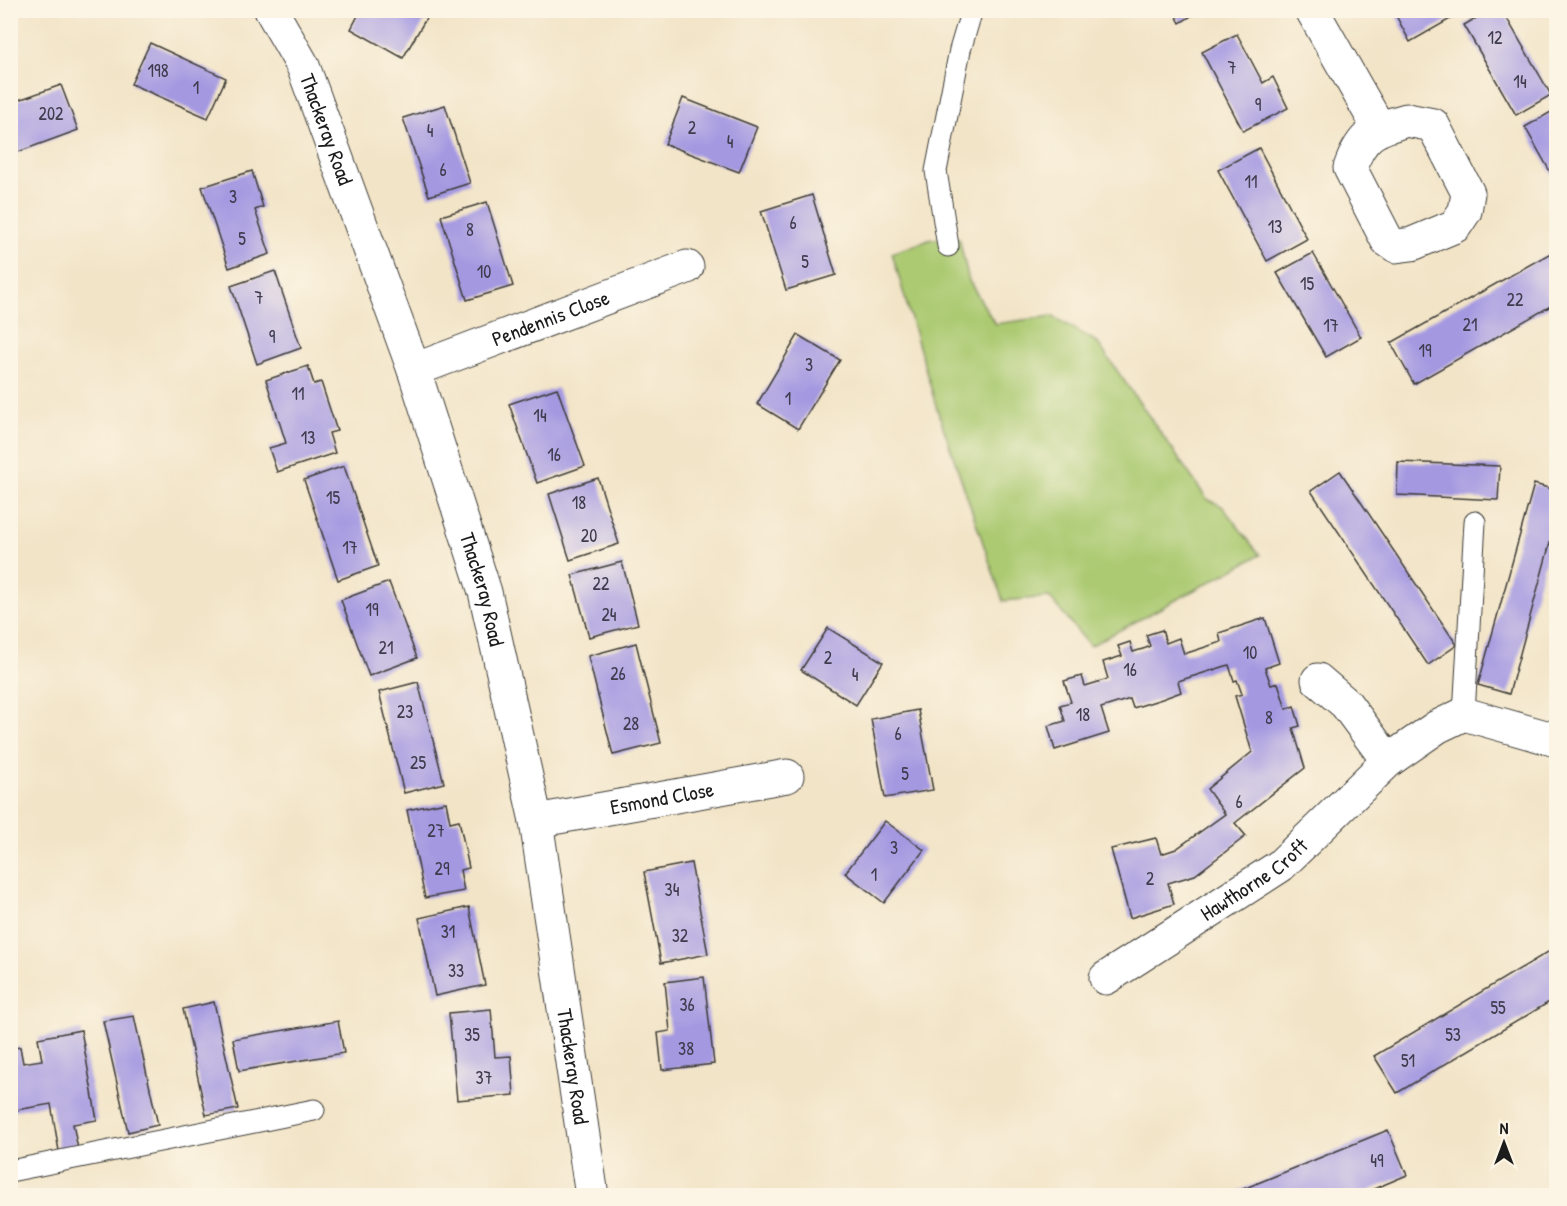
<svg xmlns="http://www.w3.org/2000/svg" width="1567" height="1206" viewBox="0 0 1567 1206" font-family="'Patrick Hand',sans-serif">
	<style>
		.green { fill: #acca72; stroke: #647347; stroke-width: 1.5 }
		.building { fill: #a499e1 }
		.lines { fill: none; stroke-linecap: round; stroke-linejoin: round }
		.service-casing { stroke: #3c3a36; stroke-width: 23 }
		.minor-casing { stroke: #3c3a36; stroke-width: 35 }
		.service { stroke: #fff; stroke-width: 21 }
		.minor { stroke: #fff; stroke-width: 33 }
		.labels { text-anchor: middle; stroke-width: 4.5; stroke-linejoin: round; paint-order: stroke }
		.number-label { font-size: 18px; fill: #3e3b4d }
		.street-label { font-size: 21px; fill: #1c1c1c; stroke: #fcf5e5 }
	</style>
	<rect width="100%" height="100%" fill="#fcf5e5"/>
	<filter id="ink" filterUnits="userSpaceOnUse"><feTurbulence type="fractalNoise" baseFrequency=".0167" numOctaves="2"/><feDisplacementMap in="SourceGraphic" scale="12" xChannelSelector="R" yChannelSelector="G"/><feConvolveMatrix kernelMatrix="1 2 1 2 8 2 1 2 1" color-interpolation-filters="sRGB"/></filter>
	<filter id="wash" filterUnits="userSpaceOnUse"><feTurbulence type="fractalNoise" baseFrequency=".008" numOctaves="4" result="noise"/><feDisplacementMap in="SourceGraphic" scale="24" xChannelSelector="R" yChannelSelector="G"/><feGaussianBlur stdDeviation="1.35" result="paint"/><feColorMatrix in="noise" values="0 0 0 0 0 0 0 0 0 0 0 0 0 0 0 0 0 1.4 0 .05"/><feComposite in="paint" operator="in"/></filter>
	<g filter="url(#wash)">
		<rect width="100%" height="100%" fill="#f2e4c7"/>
		<polygon class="green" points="959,238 969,281 995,324 1052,316 1097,342 1207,499 1222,506 1260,555 1090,646 1049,597 1003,601 937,409 892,253 932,239"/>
		<g id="blocks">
			<g class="building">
				<polygon points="361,10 431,10 403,58 351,29"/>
				<polygon points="1173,10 1201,10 1180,23"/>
				<polygon points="1393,10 1448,10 1452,18 1410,42"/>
				<polygon points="1490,10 1502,10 1551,95 1516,115 1464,25"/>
				<polygon points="1237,34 1263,83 1273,77 1288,108 1243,131 1202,52"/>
				<polygon points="150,43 226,78 208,118 131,84"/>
				<polygon points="61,85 78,130 10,155 10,103"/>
				<polygon points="683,98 757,127 739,172 665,144"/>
				<polygon points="445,105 470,183 429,196 403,118"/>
				<polygon points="1556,109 1556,182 1525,127"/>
				<polygon points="1259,148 1307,239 1267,261 1218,170"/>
				<polygon points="252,171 263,207 255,210 270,254 229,268 202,187"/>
				<polygon points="812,195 836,275 786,290 761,211"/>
				<polygon points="487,202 513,286 467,300 441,216"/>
				<polygon points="1556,250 1556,303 1414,384 1391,343"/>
				<polygon points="1313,253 1361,337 1326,357 1277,273"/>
				<polygon points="275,271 301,348 257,364 231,286"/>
				<polygon points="798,335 840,360 798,429 757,404"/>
				<polygon points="308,366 314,384 321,382 337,431 329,433 335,453 277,472 269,448 286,443 266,380"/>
				<polygon points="557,388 585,466 537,483 509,404"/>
				<polygon points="1398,462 1500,466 1498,500 1397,495"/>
				<polygon points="344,466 378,566 338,580 304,480"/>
				<polygon points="1340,471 1457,645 1428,665 1311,491"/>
				<polygon points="598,478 619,544 570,560 549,494"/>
				<polygon points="1534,484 1556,490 1556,521 1509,694 1478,685"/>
				<polygon points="622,562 638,624 589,637 572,575"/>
				<polygon points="389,582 417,658 369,676 341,600"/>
				<polygon points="1265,618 1279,663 1265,668 1271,685 1278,683 1286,709 1294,706 1300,726 1293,728 1305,768 1235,823 1246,836 1195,875 1168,883 1174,904 1130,918 1111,849 1156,838 1161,854 1176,849 1225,814 1207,789 1252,752 1235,696 1242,694 1237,680 1234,681 1229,665 1178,681 1181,692 1162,699 1133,708 1130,699 1101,708 1109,733 1055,750 1048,726 1065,721 1060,705 1071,702 1064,681 1082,676 1085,686 1108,679 1103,662 1122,656 1118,646 1130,642 1133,652 1146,648 1150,646 1146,635 1162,630 1166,643 1179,638 1184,654 1221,642 1219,633"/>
				<polygon points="828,628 883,662 856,705 801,670"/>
				<polygon points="636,643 661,743 613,755 588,656"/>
				<polygon points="418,682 444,783 404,793 379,692"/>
				<polygon points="918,710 933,790 885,798 871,719"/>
				<polygon points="446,802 450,822 459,820 469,868 460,870 464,891 425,898 407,810"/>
				<polygon points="885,821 924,850 884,903 845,873"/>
				<polygon points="691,863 708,954 661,963 644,872"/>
				<polygon points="469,907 485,985 435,996 419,918"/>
				<polygon points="1553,949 1556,954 1556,998 1397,1093 1374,1056"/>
				<polygon points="704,977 714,1064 662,1070 658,1033 670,1031 665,982"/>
				<polygon points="214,1002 238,1109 206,1115 183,1009"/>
				<polygon points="491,1009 495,1057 511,1056 514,1095 457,1100 449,1013"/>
				<polygon points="134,1016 158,1125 128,1132 103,1021"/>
				<polygon points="338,1021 344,1053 239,1071 233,1039"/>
				<polygon points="81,1030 97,1120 73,1124 78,1149 59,1151 51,1104 10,1111 10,1049 20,1047 23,1063 42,1060 38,1038"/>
				<polygon points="1388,1130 1407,1175 1357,1196 1226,1196"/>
			</g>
		</g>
	</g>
	<g filter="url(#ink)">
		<use href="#blocks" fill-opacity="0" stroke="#3c3a36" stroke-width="1.5"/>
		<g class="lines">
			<defs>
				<g id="service">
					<polyline points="948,246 936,171 960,50 972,10"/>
					<polyline points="1464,714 1475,522"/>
					<polyline points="10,1171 314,1110"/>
				</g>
				<g id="minor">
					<path id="s1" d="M271,10L303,66L414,370L485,592L536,821L592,1196"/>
					<polyline points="1312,10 1379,128"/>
					<path d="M1407,120L1433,125L1468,193L1465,211L1455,226L1412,244L1396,246L1387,240L1350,168C1362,134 1374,129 1407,120Z"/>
					<path id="s2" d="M414,370L687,267"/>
					<polyline points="1318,680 1346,704 1388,761"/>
					<path id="s3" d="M536,821L787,776"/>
					<path id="s4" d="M1106,978L1280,866L1388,761L1437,727L1464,714L1556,740"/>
				</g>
			</defs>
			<use href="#service" class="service-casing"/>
			<use href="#minor" class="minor-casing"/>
			<use href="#service" class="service"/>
			<use href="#minor" class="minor"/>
		</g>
	</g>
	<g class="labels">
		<g class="number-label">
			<text x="1495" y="44">12</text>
			<text x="1232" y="74">7</text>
			<text x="158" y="77">198</text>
			<text x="1520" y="88">14</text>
			<text x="196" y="94">1</text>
			<text x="1258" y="111">9</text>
			<text x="51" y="120">202</text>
			<text x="692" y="134">2</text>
			<text x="430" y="137">4</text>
			<text x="730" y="148">4</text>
			<text x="443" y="176">6</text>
			<text x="1251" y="188">11</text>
			<text x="233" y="203">3</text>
			<text x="793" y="229">6</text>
			<text x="1275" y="233">13</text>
			<text x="470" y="236">8</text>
			<text x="242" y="245">5</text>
			<text x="805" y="268">5</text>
			<text x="484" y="278">10</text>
			<text x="1307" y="290">15</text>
			<text x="259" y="304">7</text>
			<text x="1515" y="306">22</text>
			<text x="1470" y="331">21</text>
			<text x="1331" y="332">17</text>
			<text x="272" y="343">9</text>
			<text x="1425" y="357">19</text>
			<text x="809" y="371">3</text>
			<text x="298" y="400">11</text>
			<text x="788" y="405">1</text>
			<text x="540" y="422">14</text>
			<text x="308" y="444">13</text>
			<text x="554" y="461">16</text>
			<text x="333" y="504">15</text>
			<text x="579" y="509">18</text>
			<text x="589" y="542">20</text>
			<text x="350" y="554">17</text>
			<text x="601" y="590">22</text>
			<text x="372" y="616">19</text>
			<text x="609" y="621">24</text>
			<text x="386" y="654">21</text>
			<text x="1250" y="659">10</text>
			<text x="828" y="664">2</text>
			<text x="1130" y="676">16</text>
			<text x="618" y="680">26</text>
			<text x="855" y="681">4</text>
			<text x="405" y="718">23</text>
			<text x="1083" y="721">18</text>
			<text x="1269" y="724">8</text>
			<text x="631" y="730">28</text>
			<text x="898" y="740">6</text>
			<text x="418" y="769">25</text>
			<text x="905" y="780">5</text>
			<text x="1239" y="808">6</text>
			<text x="436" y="837">27</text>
			<text x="894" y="854">3</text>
			<text x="442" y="875">29</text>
			<text x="874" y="881">1</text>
			<text x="1150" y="885">2</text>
			<text x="672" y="896">34</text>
			<text x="448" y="938">31</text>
			<text x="680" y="942">32</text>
			<text x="456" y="977">33</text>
			<text x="687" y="1011">36</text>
			<text x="1498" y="1014">55</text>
			<text x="472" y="1041">35</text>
			<text x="1453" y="1041">53</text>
			<text x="686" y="1055">38</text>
			<text x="1408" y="1067">51</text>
			<text x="484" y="1084">37</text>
			<text x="1377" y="1167">49</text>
		</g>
		<g class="street-label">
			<text dy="7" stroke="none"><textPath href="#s1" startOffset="132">Thackeray Road</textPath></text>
			<text dy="7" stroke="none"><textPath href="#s2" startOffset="146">Pendennis Close</textPath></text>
			<text dy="7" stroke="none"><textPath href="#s1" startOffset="618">Thackeray Road</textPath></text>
			<text dy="7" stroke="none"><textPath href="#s3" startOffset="128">Esmond Close</textPath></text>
			<text dy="7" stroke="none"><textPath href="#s4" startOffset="178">Hawthorne Croft</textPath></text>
			<text dy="7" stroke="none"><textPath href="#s1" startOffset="1104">Thackeray Road</textPath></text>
		</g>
	</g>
	<rect width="1567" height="1206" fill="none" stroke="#fcf5e5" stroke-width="36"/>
	<g transform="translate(1504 1143)" stroke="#fcf5e5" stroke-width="4.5" paint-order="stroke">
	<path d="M0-4.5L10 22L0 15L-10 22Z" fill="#1c1c1c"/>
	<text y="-9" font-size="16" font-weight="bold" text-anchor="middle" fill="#1c1c1c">N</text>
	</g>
</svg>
